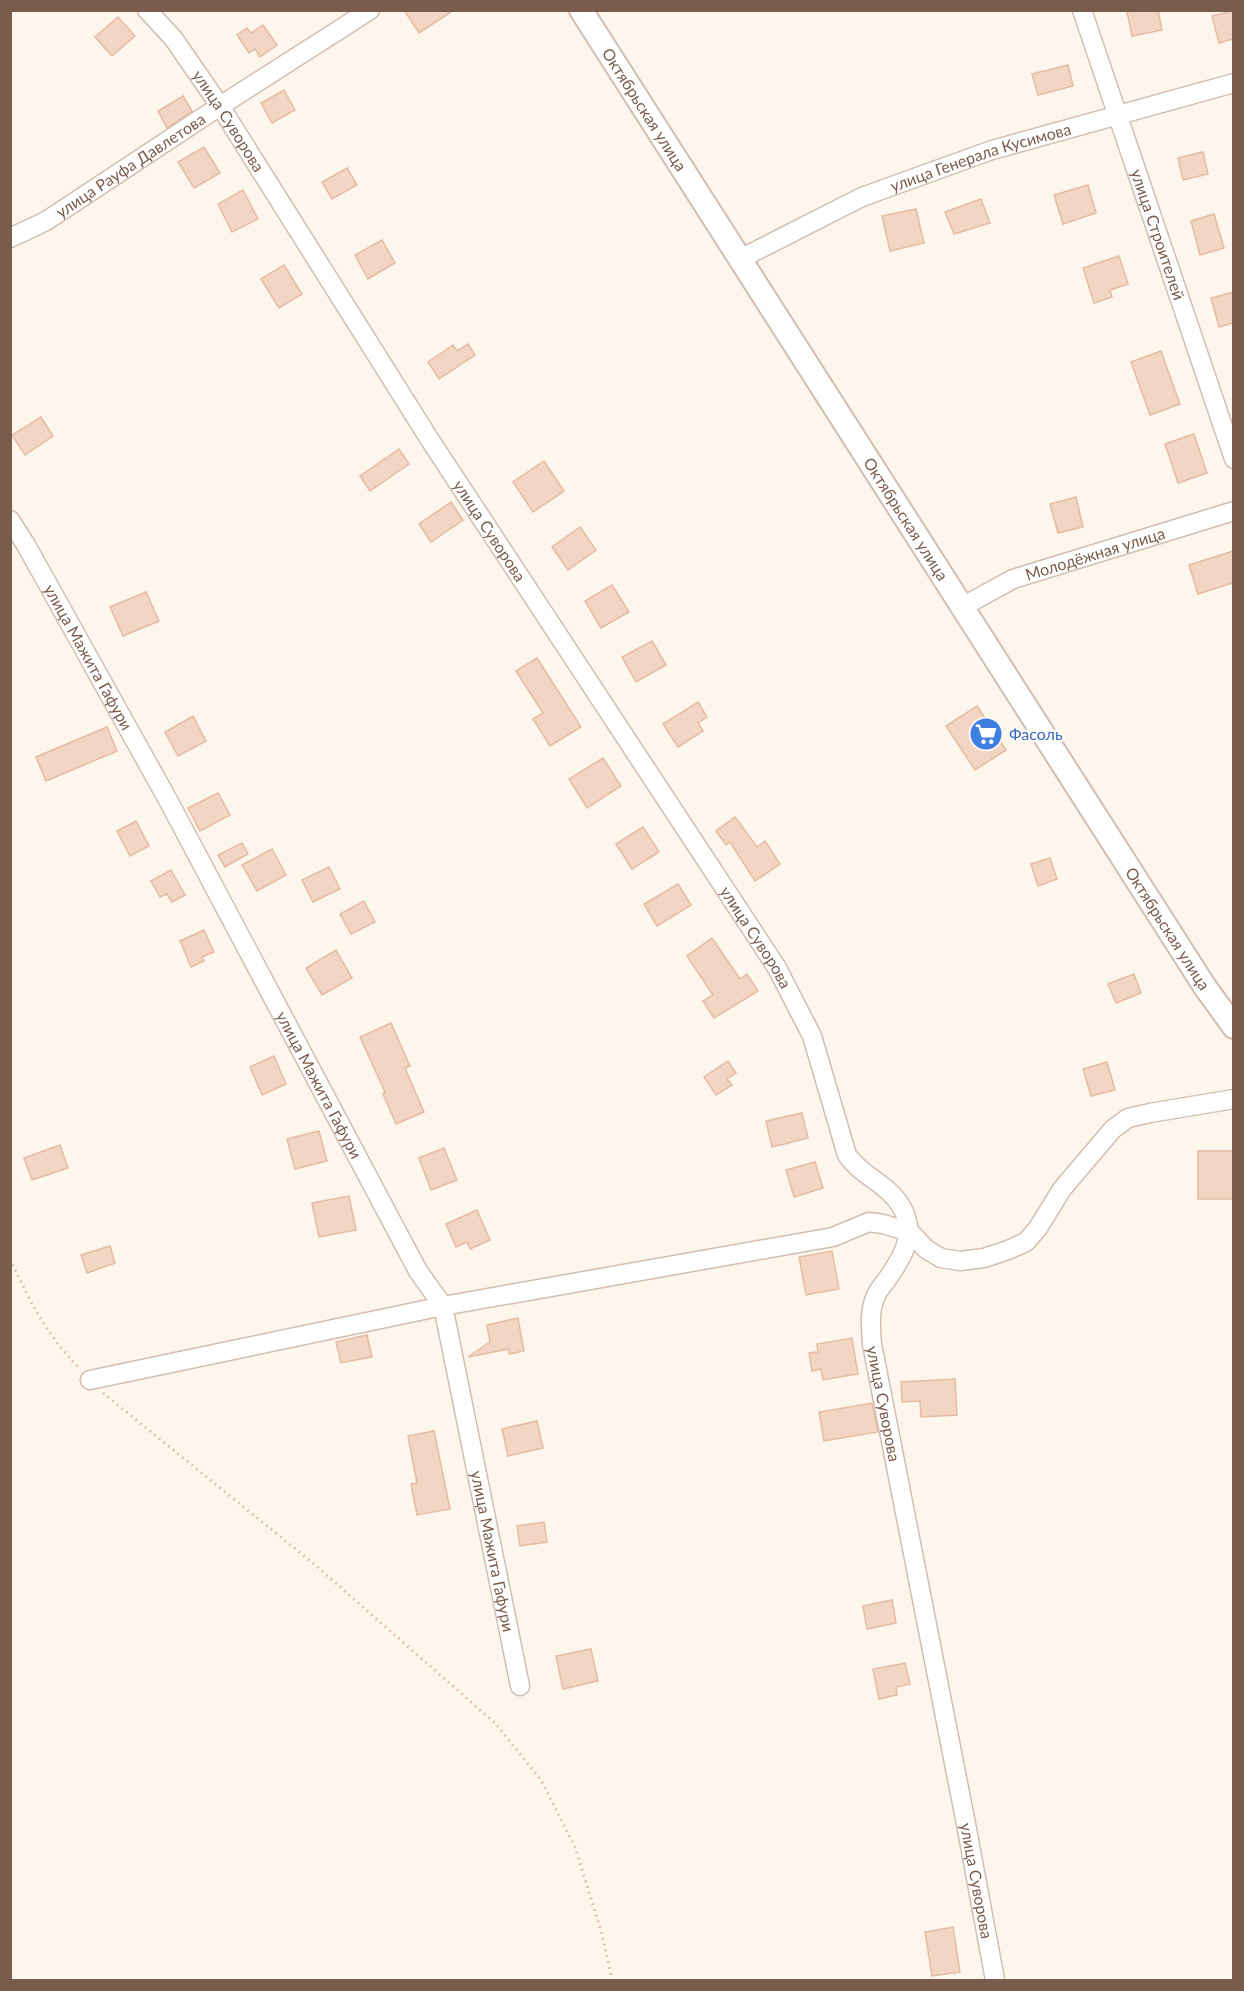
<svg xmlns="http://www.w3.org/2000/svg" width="1244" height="1991" viewBox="0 0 1244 1991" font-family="Lato,sans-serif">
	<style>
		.building { fill: #f3d5c3; stroke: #e6bba3; stroke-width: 1.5 }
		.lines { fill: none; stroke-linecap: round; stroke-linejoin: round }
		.minor-casing { stroke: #d1beb0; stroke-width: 21 }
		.tertiary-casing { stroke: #d1beb0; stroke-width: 26 }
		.path { stroke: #d9b8a5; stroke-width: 3; stroke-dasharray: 1.5 4.5; stroke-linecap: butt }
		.minor { stroke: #fff; stroke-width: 18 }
		.tertiary { stroke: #fff; stroke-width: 22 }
		.labels { text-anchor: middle; stroke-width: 5; stroke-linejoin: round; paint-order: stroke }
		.street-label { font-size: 16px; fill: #7a5c4d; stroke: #fffaf3 }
		.shop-label { font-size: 16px; fill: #366cbe; stroke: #fffaf3; text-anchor: start }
	</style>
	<rect width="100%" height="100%" fill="#fdf6ec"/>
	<g class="building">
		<polygon points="404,10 454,10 419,33"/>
		<polygon points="1135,10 1158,10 1162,30 1132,36 1127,12"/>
		<polygon points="1233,11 1233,39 1219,43 1212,16"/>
		<polygon points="118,17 135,36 112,56 95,37"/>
		<polygon points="263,25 277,45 260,57 255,49 249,53 237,35 247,28 251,33"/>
		<polygon points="1068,65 1073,86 1038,95 1032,74"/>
		<polygon points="284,90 295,110 272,123 261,103"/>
		<polygon points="183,96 192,111 167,128 158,111"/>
		<polygon points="204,147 220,173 194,188 178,162"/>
		<polygon points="1203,152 1208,174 1183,180 1178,158"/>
		<polygon points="347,168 357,185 332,199 322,182"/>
		<polygon points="1088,185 1096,213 1063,224 1054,195"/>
		<polygon points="243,190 258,219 232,232 218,204"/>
		<polygon points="981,199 990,223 954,234 945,212"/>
		<polygon points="916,209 924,243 890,251 882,216"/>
		<polygon points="1214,214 1224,248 1200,255 1191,221"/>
		<polygon points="382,240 395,263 368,279 355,255"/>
		<polygon points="1119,256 1128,284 1110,290 1112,297 1094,303 1083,268"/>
		<polygon points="284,265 302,294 279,308 261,279"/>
		<polygon points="1233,292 1233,323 1219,327 1211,298"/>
		<polygon points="468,344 475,355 439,379 428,362 453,345 457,351"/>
		<polygon points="1161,351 1180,404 1150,415 1131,362"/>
		<polygon points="41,417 53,436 25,455 12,435"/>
		<polygon points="1194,434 1207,473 1178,483 1165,444"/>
		<polygon points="399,449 409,464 370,491 360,476"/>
		<polygon points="544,461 564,491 533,512 513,482"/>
		<polygon points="1076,497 1083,527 1058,533 1050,504"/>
		<polygon points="451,502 463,520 431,542 419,524"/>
		<polygon points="580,527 596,550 568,570 552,547"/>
		<polygon points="1233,551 1233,583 1198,594 1189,565"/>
		<polygon points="612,585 629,612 601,628 585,601"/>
		<polygon points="146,592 159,621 123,636 110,607"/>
		<polygon points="652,641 666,665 636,682 622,657"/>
		<polygon points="537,658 581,727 550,746 533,719 543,713 516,671"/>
		<polygon points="698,702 707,717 698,723 703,731 678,747 663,724"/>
		<polygon points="977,706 1006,750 975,770 946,726"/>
		<polygon points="193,716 206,741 178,756 165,732"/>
		<polygon points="107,727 117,751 46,781 36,757"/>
		<polygon points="603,758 621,786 587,808 569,779"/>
		<polygon points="218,793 230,815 200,831 188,808"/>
		<polygon points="735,817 757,847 765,841 780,864 755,881 730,842 726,845 716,831"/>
		<polygon points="136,821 149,846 130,856 117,831"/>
		<polygon points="643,827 659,852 632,869 616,844"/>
		<polygon points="242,843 248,854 225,867 218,855"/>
		<polygon points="272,849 286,875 257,891 242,865"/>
		<polygon points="1050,858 1057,879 1038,886 1031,864"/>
		<polygon points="329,867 340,889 313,902 302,880"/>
		<polygon points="171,870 185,895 172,902 167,894 160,897 151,881"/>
		<polygon points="678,884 691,905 657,926 644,904"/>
		<polygon points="364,901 375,922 351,934 340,914"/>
		<polygon points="204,930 214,952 202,957 204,961 191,967 180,941"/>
		<polygon points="712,938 740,979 747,974 758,991 714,1018 703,1001 713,995 687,956"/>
		<polygon points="336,950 352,978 322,995 306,968"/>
		<polygon points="1134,974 1141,993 1116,1003 1108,984"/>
		<polygon points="391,1023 410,1066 405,1068 424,1112 396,1124 383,1094 385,1092 360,1037"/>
		<polygon points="274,1056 286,1084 262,1095 250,1067"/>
		<polygon points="728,1061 736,1073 727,1079 732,1085 716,1095 704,1077"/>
		<polygon points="1107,1062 1115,1090 1091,1096 1083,1069"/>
		<polygon points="802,1113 808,1138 772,1147 766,1121"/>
		<polygon points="319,1131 327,1161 295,1169 287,1139"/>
		<polygon points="60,1145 68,1168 32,1180 24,1158"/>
		<polygon points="444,1148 457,1180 431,1190 419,1158"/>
		<rect x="1198" y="1151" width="35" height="48"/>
		<polygon points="815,1162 823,1188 794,1197 786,1170"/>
		<polygon points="349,1196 356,1230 319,1237 312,1203"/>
		<polygon points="477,1210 490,1240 470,1249 467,1242 456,1247 446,1224"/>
		<polygon points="110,1246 115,1263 87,1273 81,1255"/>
		<polygon points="832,1251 839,1289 806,1295 799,1257"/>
		<polygon points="518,1318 524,1351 509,1354 509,1349 468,1357 490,1342 487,1325"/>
		<polygon points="367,1335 372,1357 341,1363 336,1342"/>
		<polygon points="852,1338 858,1374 823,1380 821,1369 812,1371 809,1353 818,1352 817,1344"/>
		<polygon points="955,1379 957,1415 921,1417 920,1401 902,1402 901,1382"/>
		<polygon points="872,1403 878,1432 824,1441 819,1412"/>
		<polygon points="537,1421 543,1448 508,1456 502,1429"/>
		<polygon points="434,1431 450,1509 417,1515 411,1484 417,1483 408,1436"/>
		<polygon points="544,1522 547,1542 520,1546 517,1526"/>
		<polygon points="892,1600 896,1623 867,1629 863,1606"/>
		<polygon points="591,1649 598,1681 563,1689 556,1656"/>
		<polygon points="905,1663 910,1684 896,1687 897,1695 879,1699 873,1669"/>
		<polygon points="953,1927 960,1972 932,1976 925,1932"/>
	</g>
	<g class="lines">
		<defs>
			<g id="minor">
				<path id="s1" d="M147,10L173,38L220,106L430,440L777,968L812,1036L847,1155C861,1176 888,1184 901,1206C917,1233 904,1255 888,1278C884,1284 877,1291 875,1298C869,1312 871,1329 872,1344L966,1824L995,1980"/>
				<path id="s2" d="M1082,10L1234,459"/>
				<path id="s3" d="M10,238L46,221L220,106L370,10"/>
				<path id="s4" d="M740,259L862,197L992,150L1234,83"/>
				<path id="s5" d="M10,520L26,545L168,800L418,1271L443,1306L520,1686"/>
				<path id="s6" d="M962,607L1013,579L1234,511"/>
				<polyline points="90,1380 443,1306 833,1237 869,1222 883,1224 910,1232 926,1249 941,1258 960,1261 984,1258 1008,1250 1026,1242 1038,1228 1062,1189 1113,1129 1128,1118 1150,1113 1234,1099"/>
			</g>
			<g id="tertiary">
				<path id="s7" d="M581,10L1205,987L1234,1027"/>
			</g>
		</defs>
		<use href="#minor" class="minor-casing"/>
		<use href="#tertiary" class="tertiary-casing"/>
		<g class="path">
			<path d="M10,1259C31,1303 45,1333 80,1369"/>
			<polyline points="103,1393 314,1564 496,1724 541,1780 575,1847 602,1934 612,1980"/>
		</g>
		<use href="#minor" class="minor"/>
		<use href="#tertiary" class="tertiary"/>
	</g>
	<defs>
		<symbol id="supermarket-disc" viewBox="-11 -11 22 22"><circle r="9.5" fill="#3f7fe0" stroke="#fffaf3"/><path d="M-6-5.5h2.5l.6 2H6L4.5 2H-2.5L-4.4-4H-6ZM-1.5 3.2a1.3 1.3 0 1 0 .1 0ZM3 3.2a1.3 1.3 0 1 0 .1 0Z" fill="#fff"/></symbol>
	</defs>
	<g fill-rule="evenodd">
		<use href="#supermarket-disc" x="967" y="715" width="38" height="38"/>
	</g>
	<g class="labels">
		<g class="street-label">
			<text dy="6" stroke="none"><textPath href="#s7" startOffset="118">Октябрьская улица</textPath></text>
			<text dy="6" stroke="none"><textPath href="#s1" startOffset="138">улица Суворова</textPath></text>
			<text dy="6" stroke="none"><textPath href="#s4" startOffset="262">улица Генерала Кусимова</textPath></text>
			<text dy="6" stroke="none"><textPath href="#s3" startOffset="141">улица Рауфа Давлетова</textPath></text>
			<text dy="6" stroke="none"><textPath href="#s2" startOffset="237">улица Строителей</textPath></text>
			<text dy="6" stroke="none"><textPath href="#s7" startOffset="604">Октябрьская улица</textPath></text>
			<text dy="6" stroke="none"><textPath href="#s1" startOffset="624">улица Суворова</textPath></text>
			<text dy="6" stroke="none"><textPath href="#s6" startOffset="144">Молодёжная улица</textPath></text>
			<text dy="6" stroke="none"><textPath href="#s5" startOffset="158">улица Мажита Гафури</textPath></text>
			<text dy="6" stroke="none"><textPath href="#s7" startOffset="1090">Октябрьская улица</textPath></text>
			<text dy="6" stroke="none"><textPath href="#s1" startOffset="1110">улица Суворова</textPath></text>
			<text dy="6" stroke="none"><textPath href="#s5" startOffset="644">улица Мажита Гафури</textPath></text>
			<text dy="6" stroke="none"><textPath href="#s1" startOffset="1632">улица Суворова</textPath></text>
			<text dy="6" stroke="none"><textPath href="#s5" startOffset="1148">улица Мажита Гафури</textPath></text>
			<text dy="6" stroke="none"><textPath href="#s1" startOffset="2118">улица Суворова</textPath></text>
		</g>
		<g class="shop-label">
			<text x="1009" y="740">Фасоль</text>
		</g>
	</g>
	<rect width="1244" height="1991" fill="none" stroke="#7a5c4d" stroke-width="24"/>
</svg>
